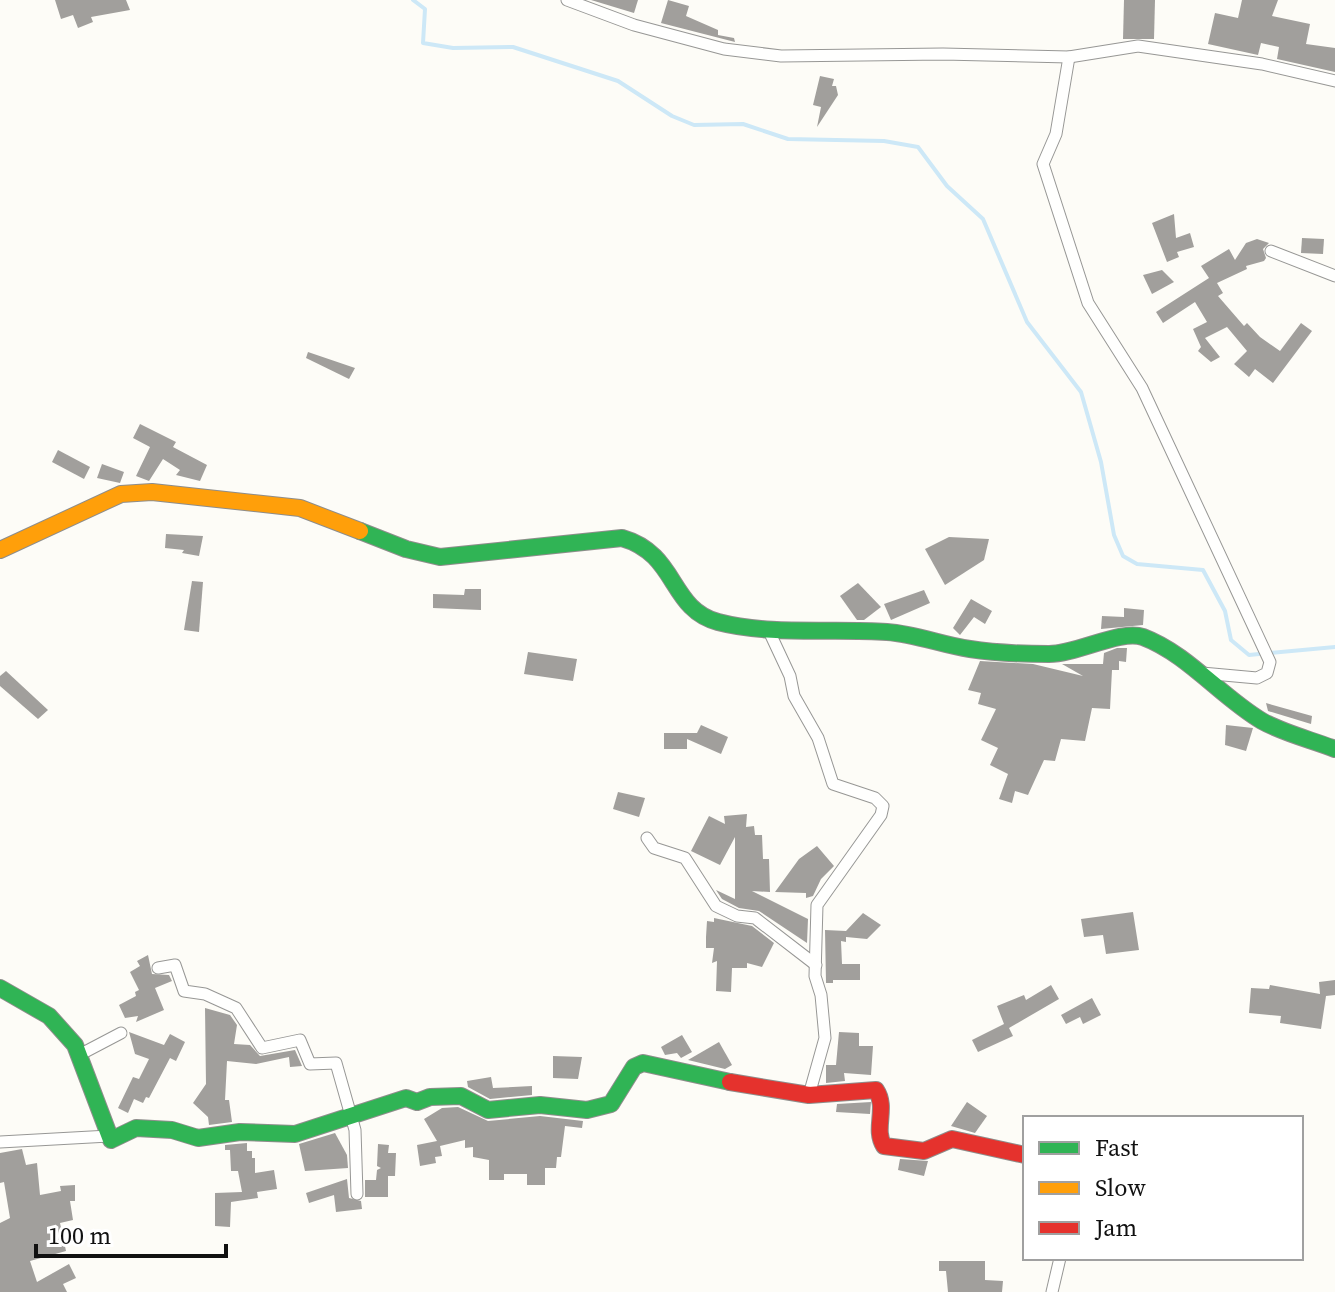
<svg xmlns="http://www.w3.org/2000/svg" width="1335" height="1292" viewBox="0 0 1335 1292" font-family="'Source Serif 4',serif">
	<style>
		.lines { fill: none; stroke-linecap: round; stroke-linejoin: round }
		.stream { stroke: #cde8f7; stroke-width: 4 }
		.building { fill: #a19f9c }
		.street-casing { stroke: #979795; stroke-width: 13 }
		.fast-casing { stroke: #8e8d8b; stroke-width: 18 }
		.slow-casing { stroke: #8e8d8b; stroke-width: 18 }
		.jam-casing { stroke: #8e8d8b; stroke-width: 18 }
		.street { stroke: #fffffe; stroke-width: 11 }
		.fast { stroke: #30b455; stroke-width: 16 }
		.slow { stroke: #ff9f0a; stroke-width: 16 }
		.jam { stroke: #e5322d; stroke-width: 16 }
	</style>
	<rect width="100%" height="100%" fill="#fdfcf7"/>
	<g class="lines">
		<polyline class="stream" points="413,0 425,9 423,43 453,48 513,47 618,81 672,116 694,125 743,124 788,139 884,141 918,147 947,186 983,219 1027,322 1081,392 1101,462 1114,535 1123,556 1137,564 1203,570 1225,611 1231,640 1249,655 1335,647"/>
	</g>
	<g class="building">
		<polygon points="55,0 126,0 130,10 91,17 93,22 78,28 73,15 61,19"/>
		<polygon points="591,0 638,0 634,13"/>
		<polygon points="668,0 689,6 686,16 718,30 718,35 734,38 735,42 661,23"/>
		<polygon points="1124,0 1155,0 1154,39 1123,39"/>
		<polygon points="1242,0 1278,0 1272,16 1310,24 1306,44 1335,48 1335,72 1277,59 1279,47 1261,43 1258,55 1208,44 1215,13 1238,18"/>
		<polygon points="820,76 834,79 832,86 836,86 838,95 817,127 821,107 813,105"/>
		<polygon points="1174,214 1176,238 1190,233 1194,247 1177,252 1179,257 1167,262 1152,223"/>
		<polygon points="1302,238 1324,239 1323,254 1301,253"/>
		<polygon points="1257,239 1269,243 1263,249 1266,258 1264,261 1246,266 1247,269 1217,283 1223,293 1218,296 1244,326 1247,323 1260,337 1280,351 1301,323 1312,331 1273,383 1255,369 1249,377 1234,364 1247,351 1227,327 1205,338 1220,357 1211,362 1198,351 1201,347 1193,329 1207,322 1195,302 1163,323 1156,312 1209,278 1201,266 1229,249 1235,260 1246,243"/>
		<polygon points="1162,270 1174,282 1152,294 1143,275"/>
		<polygon points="308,352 355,368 349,379 306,358"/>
		<polygon points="140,424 176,442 173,447 207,465 200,481 176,475 180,470 163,459 149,481 136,476 150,447 133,438"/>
		<polygon points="58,450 90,467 84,479 52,462"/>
		<polygon points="102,464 124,472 120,483 97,478"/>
		<polygon points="166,534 203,536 199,556 182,553 184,550 165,548"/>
		<polygon points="949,537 989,539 984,560 945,585 925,549"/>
		<polygon points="192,581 203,582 199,632 184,630"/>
		<polygon points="858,583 881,607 864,620 857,620 840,596"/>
		<polygon points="465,589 481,589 481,610 433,608 433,594 464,595"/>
		<polygon points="924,590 930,603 891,620 884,604"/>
		<polygon points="971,599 992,611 985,624 974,617 960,635 953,628"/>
		<polygon points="1124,608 1144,610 1143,625 1101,629 1102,616 1124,617"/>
		<polygon points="1117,648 1127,648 1126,662 1119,661 1119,670 1112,670 1110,709 1092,708 1085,741 1061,739 1055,761 1044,760 1028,795 1015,791 1012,803 999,799 1008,774 990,765 998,748 981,740 996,709 978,704 981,693 968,690 980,661 1033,664 1083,676 1062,664 1103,664 1104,653"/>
		<polygon points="528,652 577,659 573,681 524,674"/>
		<polygon points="6,671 48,710 38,719 0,686 0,676"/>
		<polygon points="1266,703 1312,716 1311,724 1268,711"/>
		<polygon points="701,725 728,737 721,754 687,739 687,749 664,749 664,733 697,733"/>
		<polygon points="1226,725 1253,728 1246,751 1225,745"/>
		<polygon points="618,792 645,798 639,817 613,809"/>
		<polygon points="747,814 746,827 754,826 755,835 762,835 763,859 769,859 770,892 752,891 808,919 807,943 759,911 739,908 722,899 716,890 735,899 735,837 720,865 691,851 709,816 725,824 724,816"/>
		<polygon points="817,846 834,866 821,879 813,896 806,898 806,893 775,892 799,859"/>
		<polygon points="1133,912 1139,950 1106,954 1103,935 1084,937 1081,919"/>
		<polygon points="863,913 881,925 867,939 846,937 846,942 841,941 842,964 860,964 860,980 833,980 833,983 826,983 825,930 846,931"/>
		<polygon points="714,918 752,926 774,943 762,967 747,963 747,968 732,968 731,992 716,991 717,961 712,963 714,948 706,948 706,937 707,921 714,922"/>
		<polygon points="148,955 152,974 169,975 172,981 155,988 164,1010 136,1022 138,1016 125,1018 119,1005 136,996 135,992 139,990 130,972 140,966 137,961"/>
		<polygon points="1335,980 1335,995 1326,996 1321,1029 1280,1023 1281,1016 1249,1013 1251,988 1269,989 1270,985 1320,994 1319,982"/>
		<polygon points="1051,985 1059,999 1009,1028 1013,1036 978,1052 972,1040 1004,1024 997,1006 1024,995 1026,1000"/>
		<polygon points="1092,998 1101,1015 1083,1024 1080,1017 1066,1024 1061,1015"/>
		<polygon points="205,1008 230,1015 237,1025 234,1044 250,1045 260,1056 295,1050 302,1066 290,1067 289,1057 256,1064 227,1061 225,1100 229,1100 232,1122 209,1125 208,1117 193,1103 206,1084"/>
		<polygon points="129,1032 164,1045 170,1034 185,1042 176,1061 170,1058 149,1098 146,1097 143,1103 134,1099 128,1113 118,1108 133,1077 139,1079 149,1059 135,1054"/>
		<polygon points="839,1032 859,1033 859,1046 873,1046 871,1075 844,1073 845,1081 826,1083 826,1065 836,1065"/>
		<polygon points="682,1035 692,1052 681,1058 677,1053 665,1055 661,1047"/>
		<polygon points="719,1042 732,1065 725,1069 688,1060"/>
		<polygon points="553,1056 582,1057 578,1079 553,1078"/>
		<polygon points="491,1077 493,1088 532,1086 532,1095 490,1099 468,1087 467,1081"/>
		<polygon points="871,1102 870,1114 836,1112 837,1104"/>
		<polygon points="967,1102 987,1116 975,1133 951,1126"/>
		<polygon points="458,1107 488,1121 540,1116 583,1121 582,1128 565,1126 561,1157 557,1157 556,1168 545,1168 545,1185 527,1185 527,1174 504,1174 504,1180 489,1180 489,1160 473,1157 473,1147 465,1148 465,1140 440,1146 442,1156 435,1157 436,1163 420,1166 417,1145 437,1141 424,1119 442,1108"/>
		<polygon points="335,1133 347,1155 348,1168 305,1171 299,1144"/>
		<polygon points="247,1143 247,1151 252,1151 252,1158 255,1158 255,1173 274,1170 277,1189 257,1192 258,1198 231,1202 230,1227 215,1226 215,1193 242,1192 238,1171 231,1171 230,1150 225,1150 225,1145"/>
		<polygon points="378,1144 389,1145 388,1153 396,1153 395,1176 388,1176 388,1197 365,1197 365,1180 376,1180 377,1170 381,1168 377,1166"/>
		<polygon points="22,1149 26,1165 37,1163 40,1195 61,1191 60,1186 75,1185 75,1201 70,1201 73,1220 60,1223 66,1251 30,1261 37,1282 69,1264 76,1278 63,1284 67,1292 0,1292 0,1223 10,1218 4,1182 0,1183 0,1153"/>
		<polygon points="900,1159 928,1161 924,1176 898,1170"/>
		<polygon points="347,1179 349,1198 361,1201 362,1209 336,1212 334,1195 309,1203 306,1193"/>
		<polygon points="939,1261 985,1261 985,1280 1003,1281 1002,1292 948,1292 946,1271 939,1271"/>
	</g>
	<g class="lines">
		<defs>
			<g id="street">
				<polyline points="567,0 634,25 724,49 781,56 943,54 1069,57 1138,46 1262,64 1335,81"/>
				<polyline points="1069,57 1056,134 1043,164 1088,303 1142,388 1270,662 1267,673 1257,678 1202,673"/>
				<polyline points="1271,251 1335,276"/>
				<polyline points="768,629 790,676 794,696 818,738 833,784 875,798 883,806 881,815 817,905 815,976 821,995 825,1038 809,1095"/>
				<polyline points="647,838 654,848 685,858 716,906 737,916 755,918 816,965"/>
				<polyline points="158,968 175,965 184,991 205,994 236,1008 262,1048 300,1040 310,1064 336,1063 355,1130 357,1194"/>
				<polyline points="81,1054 121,1033"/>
				<polyline points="0,1142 109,1136"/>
				<polyline points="1052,1292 1060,1258"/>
			</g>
			<g id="fast">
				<path d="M360,531L406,549L440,557L622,538C678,554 669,609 718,622C772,636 832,628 887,632C916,634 942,645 970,649C995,653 1023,654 1049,654C1077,654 1121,629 1143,637C1188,654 1221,697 1262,721C1283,733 1312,740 1335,749"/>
				<polyline points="0,988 49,1016 75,1045 111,1140 136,1128 172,1130 198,1138 240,1132 295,1134 406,1098 417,1102 430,1097 461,1096 488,1110 540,1105 587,1110 611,1104 634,1067 643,1063 730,1082"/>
			</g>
			<polyline id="slow" points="0,550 121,494 152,492 300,508 360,531"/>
			<path id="jam" d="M730,1082L809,1095L876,1090C888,1108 873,1129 884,1146L924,1151L952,1139L1025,1155"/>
		</defs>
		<use href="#street" class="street-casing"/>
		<use href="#fast" class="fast-casing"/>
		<use href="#slow" class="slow-casing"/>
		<use href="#jam" class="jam-casing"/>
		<use href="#street" class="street"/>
		<use href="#fast" class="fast"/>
		<use href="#slow" class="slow"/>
		<use href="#jam" class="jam"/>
	</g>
	<rect x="1023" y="1116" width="280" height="144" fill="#ffffff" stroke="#a0a0a0" stroke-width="2"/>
	<rect x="1039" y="1142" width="40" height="12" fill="#30b455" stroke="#a0a0a0" stroke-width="2"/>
	<text x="1095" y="1156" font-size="24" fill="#111111">Fast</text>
	<rect x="1039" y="1182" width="40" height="12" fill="#ff9f0a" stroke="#a0a0a0" stroke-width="2"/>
	<text x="1095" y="1196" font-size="24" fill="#111111">Slow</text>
	<rect x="1039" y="1222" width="40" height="12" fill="#e5322d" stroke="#a0a0a0" stroke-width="2"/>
	<text x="1095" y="1236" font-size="24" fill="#111111">Jam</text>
	<path d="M36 1244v12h190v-12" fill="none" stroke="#111111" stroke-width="4"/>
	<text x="48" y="1244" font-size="24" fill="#111111" stroke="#ffffff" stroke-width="6" paint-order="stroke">100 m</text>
</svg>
